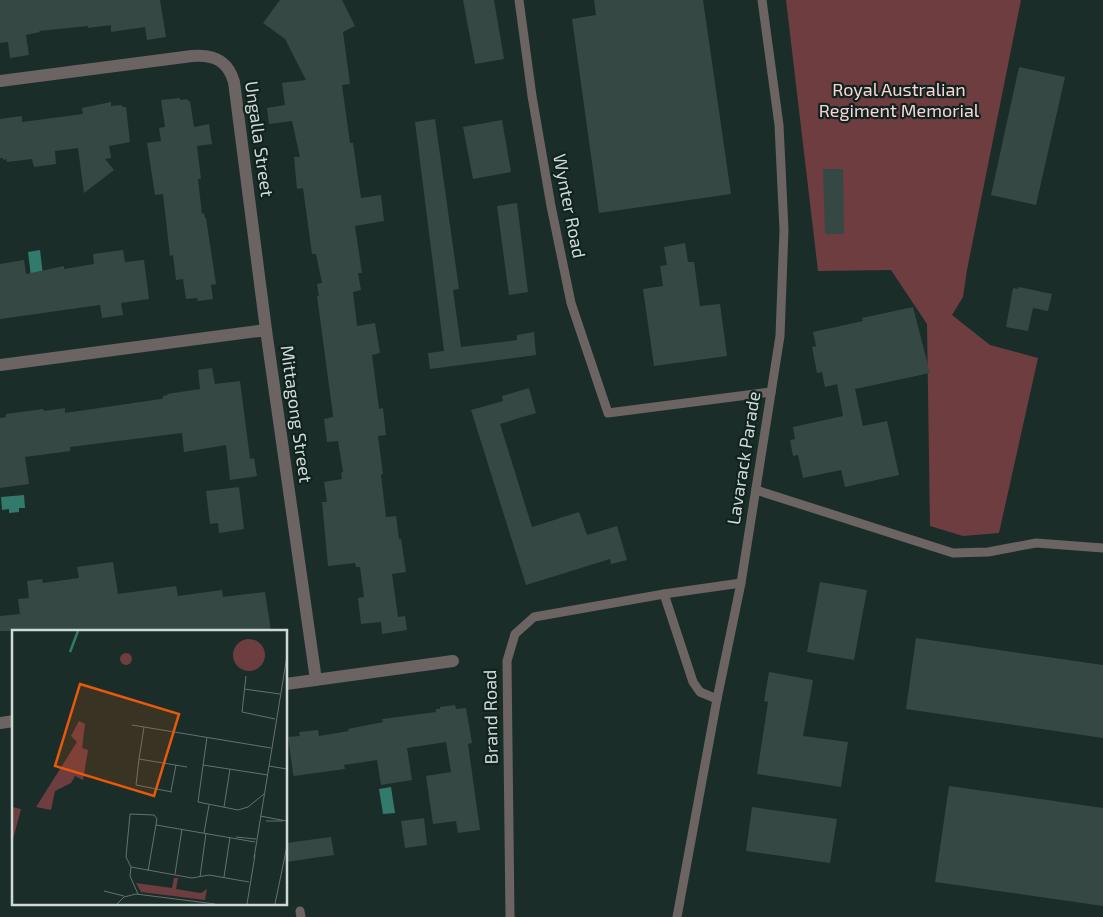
<svg xmlns="http://www.w3.org/2000/svg" width="1103" height="917" viewBox="0 0 1103 917" font-family="'Exo 2',sans-serif">
	<style>
		.green { fill: #6d3d40 }
		.water { fill: #317a6c }
		.building { fill: #354844 }
		.lines { fill: none; stroke-linecap: round; stroke-linejoin: round }
		.lane { stroke: #6c6363; stroke-width: 9 }
		.street { stroke: #6c6363; stroke-width: 12 }
		.labels { text-anchor: middle; stroke-width: 4.5; stroke-linejoin: round; paint-order: stroke }
		.park-label { font-size: 18px; fill: #fbd5d6; stroke: #11231f }
		.street-label { font-size: 18px; fill: #cfdad7; stroke: #11231f }
		.inset-river { fill: none; stroke: #317a6c; stroke-width: 2.5 }
		.inset-road { fill: none; stroke: #63726f; stroke-width: 1 }
		.view { fill: #e8590c; fill-opacity: 0.15; stroke: #e8590c; stroke-width: 2.5 }
		.inset-edge { fill: none; stroke: #cfdad7; stroke-width: 2.5 }
	</style>
	<rect width="100%" height="100%" fill="#1b2d29"/>
	<polygon class="green" points="786,0 1021,0 967,270 963,297 952,315 990,345 1038,358 999,533 963,536 930,526 927,324 891,270 818,271"/>
	<g class="water">
		<polygon points="40,250 43,275 31,277 28,252"/>
		<polygon points="24,495 25,508 19,508 19,512 9,513 9,509 2,510 1,497"/>
		<polygon points="391,787 395,813 383,814 379,789"/>
	</g>
	<g class="building">
		<polygon points="0,0 160,0 166,37 147,40 145,27 111,32 111,25 88,28 88,26 39,31 40,32 26,35 29,55 10,58 8,42 0,43"/>
		<polygon points="280,0 342,0 355,26 343,32 350,84 342,85 350,143 353,143 361,198 381,195 384,221 355,226 362,273 358,273 361,290 353,292 357,326 375,323 380,353 372,355 379,409 383,408 386,435 378,436 383,474 381,475 386,517 396,516 399,539 401,539 406,572 392,574 398,617 405,616 407,630 382,634 381,622 361,624 358,598 364,597 360,567 356,567 355,563 328,566 322,502 327,502 324,482 342,479 341,473 343,472 338,441 327,442 324,419 333,417 333,415 317,296 319,296 317,284 322,283 316,254 312,254 303,188 297,189 294,157 300,157 292,121 269,124 267,108 285,105 282,83 306,80 285,39 263,23"/>
		<polygon points="463,0 494,0 504,59 475,64"/>
		<polygon points="594,0 703,0 731,194 599,213 572,19 596,15"/>
		<polygon points="1019,67 1065,77 1036,205 991,195"/>
		<polygon points="180,98 180,100 187,99 188,101 190,101 194,127 209,124 212,144 197,146 201,179 198,179 202,214 204,213 205,218 206,218 216,284 211,285 213,299 198,301 197,298 186,299 183,279 176,280 173,255 170,256 163,194 155,195 147,143 161,141 159,128 165,127 161,100"/>
		<polygon points="111,102 111,106 122,105 122,107 126,107 130,142 109,146 111,158 105,159 114,170 84,193 78,148 55,151 56,164 34,167 32,159 7,162 6,159 3,160 3,158 0,158 0,119 22,116 22,122 83,114 82,108"/>
		<polygon points="435,119 459,289 453,290 461,347 517,340 517,335 534,332 536,355 430,369 428,353 444,351 415,122"/>
		<polygon points="502,120 511,172 473,179 463,127"/>
		<polygon points="823,169 843,169 844,234 825,234"/>
		<polygon points="517,203 528,292 509,295 497,206"/>
		<polygon points="685,243 688,262 694,262 700,306 720,304 727,356 654,366 643,289 663,286 660,266 667,265 664,247"/>
		<polygon points="123,250 125,262 144,260 149,299 121,303 123,315 102,318 100,305 0,319 0,264 24,260 26,274 64,266 64,269 94,264 93,254"/>
		<polygon points="1019,287 1052,294 1048,311 1033,308 1028,331 1006,327 1013,288 1018,289"/>
		<polygon points="913,307 930,373 855,389 863,426 887,421 899,475 845,487 841,470 803,478 798,455 793,456 790,440 795,439 793,427 843,416 837,384 825,387 822,372 817,373 812,347 816,346 813,332 863,321 862,318"/>
		<polygon points="212,368 215,384 240,381 250,459 254,458 257,476 230,480 226,445 184,452 182,433 70,447 70,451 25,457 29,484 0,488 0,418 6,417 6,414 43,409 44,411 65,408 65,413 161,399 163,398 163,396 168,395 167,394 200,389 198,370"/>
		<polygon points="529,388 536,413 500,424 532,527 579,512 587,535 617,526 627,560 611,564 610,559 526,585 471,410 503,401 502,396"/>
		<polygon points="239,487 244,529 219,533 218,523 210,524 206,491"/>
		<polygon points="113,562 118,594 176,586 178,596 222,590 223,597 265,592 271,631 0,631 0,616 20,614 18,599 29,598 27,581 42,579 43,583 79,578 77,567"/>
		<polygon points="820,582 867,590 854,660 807,652"/>
		<polygon points="916,638 1103,665 1103,738 906,709"/>
		<polygon points="769,672 813,680 803,736 848,742 841,787 757,774 768,702 764,701"/>
		<polygon points="455,705 456,709 466,708 472,743 468,744 480,830 458,833 456,821 433,824 426,776 451,772 446,742 407,748 412,780 381,785 377,760 344,765 345,769 294,776 293,773 288,737 300,736 299,732 318,730 319,736 349,731 348,729 383,722 382,719 436,712 436,709 440,709 440,707"/>
		<polygon points="949,786 1103,808 1103,906 935,882"/>
		<polygon points="752,807 837,819 830,863 746,851"/>
		<polygon points="424,818 427,845 405,848 401,821"/>
		<polygon points="331,837 334,855 286,862 286,843"/>
	</g>
	<g class="lines">
		<g class="lane">
			<polyline points="519,0 532,96 551,206 571,303 608,413 771,392"/>
			<polyline points="756,490 953,553 988,552 1036,543 1103,548"/>
			<polyline points="664,594 693,682 700,692 717,699"/>
			<polyline points="300,911 301,917"/>
			<polyline points="510,917 507,661 515,634 534,617 664,594 741,583"/>
			<polyline points="677,917 717,699 741,583 780,336 784,230 779,125 762,0"/>
		</g>
		<g class="street">
			<path d="M0,81L192,56C213,54 228,60 234,82L266,330"/>
			<polyline points="0,365 266,330 316,680"/>
			<polyline points="286,684 453,661"/>
			<polyline points="0,723 14,721"/>
		</g>
	</g>
	<g class="labels">
		<g class="park-label">
			<text x="899" y="96">Royal Australian<tspan x="899" dy="21">Regiment Memorial</tspan></text>
		</g>
		<g class="street-label">
			<text transform="translate(259 139) rotate(82)" y="6">Ungalla Street</text>
			<text transform="translate(569 206) rotate(79)" y="6">Wynter Road</text>
			<text transform="translate(296 414) rotate(82)" y="6">Mittagong Street</text>
			<text transform="translate(744 458) rotate(-81)" y="6">Lavarack Parade</text>
			<text transform="translate(491 717) rotate(-91)" y="6">Brand Road</text>
		</g>
	</g>
	<g transform="translate(12 630)">
		<rect width="275" height="275" fill="#1b2d29"/>
		<path d="M221 25a16 16 0 1 1 32 0a16 16 0 1 1-32 0ZM108 29a6 6 0 1 1 12 0a6 6 0 1 1-12 0ZM67,91L73,94L70,118L76,120L71,150L63,146L59,153L43,161L39,180L24,177L65,112L59,106ZM0,177L9,179L0,213ZM162,248H166L164,259L189,263L195,259L193,270L129,262L124,253L160,258Z" fill="#6d3d40"/>
		<path class="inset-river" d="M58,22L66,1"/>
		<path class="inset-road" d="M234,46L230,82L263,89M232,59L268,64M120,95L259,118M132,97L127,129L175,137M195,107L186,172L226,180L236,177L252,164M127,129L124,155L160,162M191,135L256,145M257,136L275,139M159,161L164,135M212,177L218,139M248,186L275,191M254,191H271M144,195L243,212M192,203L197,175M224,207L244,209M242,228L275,26M119,237L114,227L118,184L142,185L145,189L136,241M163,244L170,199M188,247L194,203M212,247L218,207M92,261L112,266M126,264L118,246L119,237L180,248L197,245L237,252M105,274L112,267L124,264L203,274M235,274L243,225M263,274L275,216"/>
		<path class="view" d="M68,54L167,84L142,166L43,136Z"/>
		<rect width="275" height="275" class="inset-edge"/>
	</g>
</svg>
